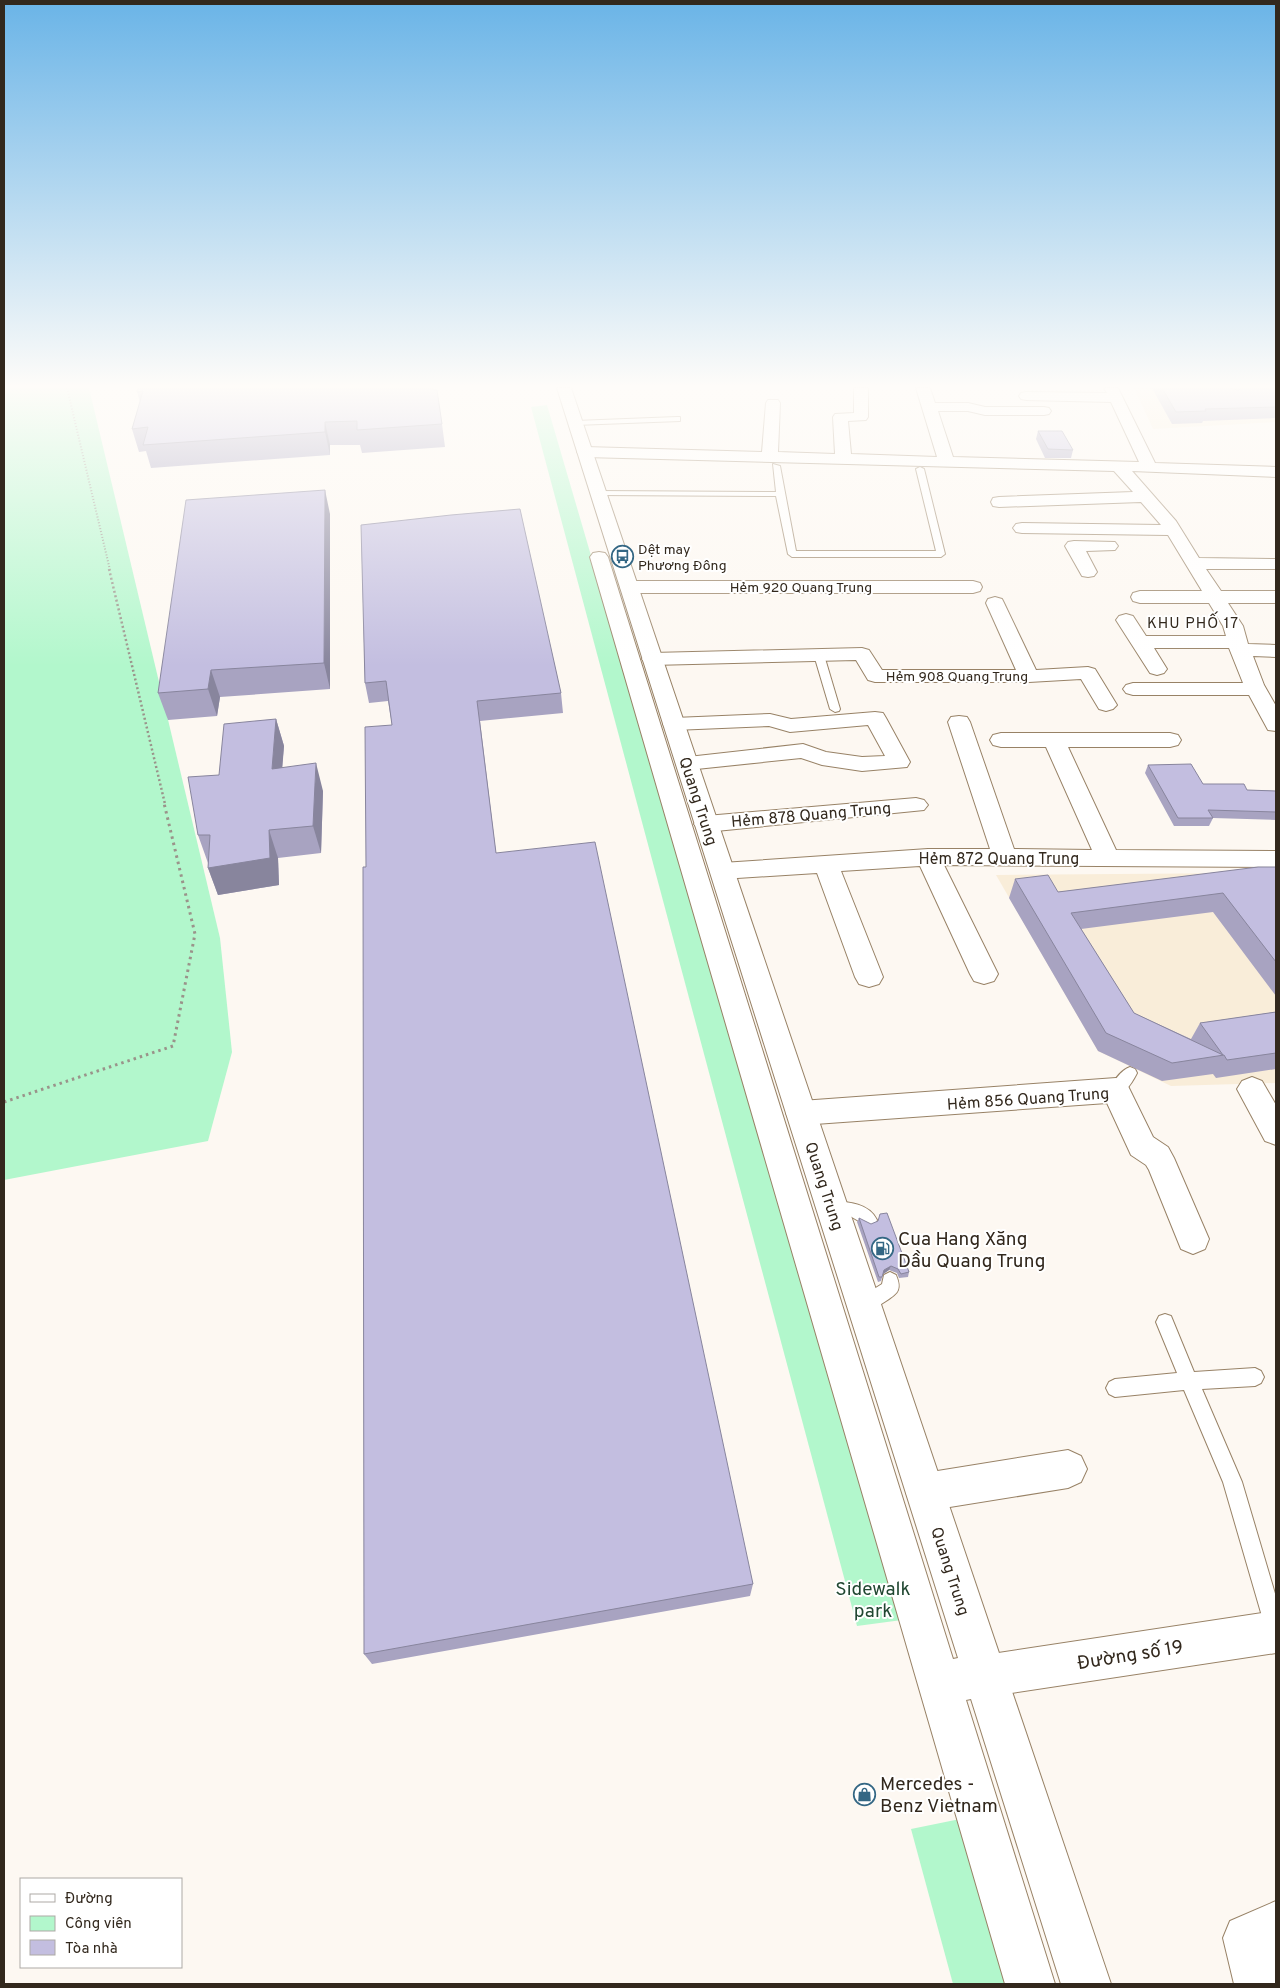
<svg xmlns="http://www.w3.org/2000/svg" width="1280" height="1988" viewBox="0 0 1280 1988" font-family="Overpass,sans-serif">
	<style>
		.education { fill: #f9edd9 }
		.green { fill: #b2f7cc }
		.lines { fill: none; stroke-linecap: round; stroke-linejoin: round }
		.service-casing { stroke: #988266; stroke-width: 2 }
		.minor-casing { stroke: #988266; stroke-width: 2 }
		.primary-casing { stroke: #988266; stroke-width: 2 }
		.path-far2 { stroke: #9a938a; stroke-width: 2; stroke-dasharray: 1 2; stroke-linecap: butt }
		.path-far1 { stroke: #9a938a; stroke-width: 2.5; stroke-dasharray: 2 2.5; stroke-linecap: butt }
		.path { stroke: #9a938a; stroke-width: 3; stroke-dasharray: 2.5 4; stroke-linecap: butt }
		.service { fill: #fff; fill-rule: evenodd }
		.minor { fill: #fff; fill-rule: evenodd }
		.primary { fill: #fff; fill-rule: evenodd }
		.wall { fill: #a8a3c1 }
		.shaded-wall { fill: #88859d }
		.building { fill: #c3bee0; stroke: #88859d }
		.labels { text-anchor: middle; stroke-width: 4; stroke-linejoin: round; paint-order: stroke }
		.far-poi-label { font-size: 14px; fill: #32281d; stroke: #fff; text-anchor: start }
		.far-street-label { font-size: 14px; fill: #32281d; stroke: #fff }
		.far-neighbourhood-label { font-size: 15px; letter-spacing: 1px; fill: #32281d; stroke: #fff }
		.street-label { font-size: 16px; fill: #32281d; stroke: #fff }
		.near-poi-label { font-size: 19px; fill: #32281d; stroke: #fff; text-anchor: start }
		.near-park-label { font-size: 19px; fill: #204731; stroke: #fff }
		.near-street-label { font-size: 19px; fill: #32281d; stroke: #fff }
	</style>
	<rect width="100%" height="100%" fill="#fdf8f2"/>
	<g class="education">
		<polygon points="1134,388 1276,388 1276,422 1153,429"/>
		<polygon points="1250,873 1276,916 1276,1083 1171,1086 1098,1051 996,875"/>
	</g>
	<g class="green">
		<polygon points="4,388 89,388 220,938 232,1052 208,1141 4,1180"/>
		<polygon points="547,405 902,1620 857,1626 531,407"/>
		<polygon points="965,1818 1013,1984 953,1984 911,1829"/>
	</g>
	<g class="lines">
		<defs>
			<g id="service">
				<polygon points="677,417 680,417 680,421 575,425 571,423 575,421"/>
				<polygon points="773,464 780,466 796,551 936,551 916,469 920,467 924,469 945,554 941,557 792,557 788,554 776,496 598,495 594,493 598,491 776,492"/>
				<polygon points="819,652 824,655 840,709 839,711 835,712 830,709 814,655"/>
				<path d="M1130,1067L1135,1069L1137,1073C1132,1083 1123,1098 1111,1094L1109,1090C1113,1082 1121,1070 1130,1067Z"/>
				<path d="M832,1201C848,1202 869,1203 877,1220L875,1225L869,1227L850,1216L826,1213L824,1208L826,1203Z"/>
				<path d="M890,1272L896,1275C898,1280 900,1285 898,1290C896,1297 871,1310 864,1313L858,1311L855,1305L858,1299L882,1284L884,1275Z"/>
				<polygon points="1165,1314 1171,1316 1194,1372 1255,1368 1261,1371 1264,1377 1261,1383 1255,1386 1202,1389 1242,1482 1276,1597 1276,1640 1269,1637 1266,1630 1223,1482 1184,1390 1115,1397 1109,1394 1106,1388 1109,1382 1115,1379 1177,1373 1156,1322 1159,1316"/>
			</g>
			<g id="minor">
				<polygon points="854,388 868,388 868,417 866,420 848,421 851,454 937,457 916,388 930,388 935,403 968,403 985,407 1044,407 1049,408 1051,411 1049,414 1044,415 985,415 968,411 938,411 953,457 1139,462 1111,402 1026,400 1021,399 1019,396 1021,393 1026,392 1107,393 1104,388 1118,388 1155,463 1276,467 1276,477 1132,471 1176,521 1199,558 1276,559 1276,569 1206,569 1221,591 1276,591 1276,603 1228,603 1243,626 1248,644 1276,645 1276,657 1253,656 1264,685 1276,706 1276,731 1268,730 1249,695 1133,695 1126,693 1123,689 1126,685 1133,683 1243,683 1229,648 1154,648 1167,669 1164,673 1157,675 1150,673 1116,620 1119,616 1126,614 1133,616 1146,636 1226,636 1223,626 1209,603 1140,603 1133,601 1131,597 1133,593 1140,591 1202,591 1168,535 1022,533 1016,532 1013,528 1016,524 1022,523 1161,525 1141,502 999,507 993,506 991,502 993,498 999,497 1133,492 1114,471 585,457 580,455 577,452 580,449 585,447 762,452 766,403 768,400 778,400 780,403 778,452 835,454 833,417 835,414 854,413"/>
				<polygon points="1074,541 1115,542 1118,546 1115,550 1086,551 1097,572 1094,576 1088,577 1082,576 1065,546 1068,542"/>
				<polygon points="629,581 973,581 980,583 982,587 980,591 973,593 629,593 622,591 620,587 622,583"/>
				<polygon points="995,597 1002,599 1004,603 1036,670 1088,667 1095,669 1117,705 1113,709 1106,711 1099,709 1081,679 1029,682 875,682 868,680 856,660 652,665 645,663 642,659 645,655 652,653 862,648 869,650 882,670 1016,670 986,603 988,599"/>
				<polygon points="875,712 883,713 886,718 910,762 907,767 862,771 822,765 801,758 687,770 679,768 676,763 679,758 803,744 826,752 862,757 885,756 868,725 790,732 769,726 674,730 666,729 663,724 666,719 674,718 770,714 791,719"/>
				<polygon points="959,716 967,717 970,722 1014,849 1092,850 1046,747 1001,747 993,745 990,740 993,735 1001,733 1170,733 1178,735 1181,740 1178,745 1170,747 1068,747 1116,850 1276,851 1276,867 944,865 998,974 994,981 984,984 974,981 970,974 920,866 841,871 883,977 879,984 869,987 859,984 855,977 817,873 722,879 713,877 710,871 713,865 722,863 928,849 990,849 948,722 951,717"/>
				<polygon points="916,798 924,800 928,805 924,810 706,832 698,829 694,824 698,819 706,816"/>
				<polygon points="1252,1077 1262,1081 1276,1105 1276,1145 1265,1141 1237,1089 1242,1081"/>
				<polygon points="1116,1078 1126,1082 1153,1137 1168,1147 1174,1158 1209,1239 1205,1249 1193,1254 1181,1249 1149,1170 1146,1165 1131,1155 1107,1103 801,1125 790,1122 786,1113 790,1104 801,1101"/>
				<polygon points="1068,1450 1081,1456 1087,1469 1081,1482 1068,1488 925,1511 911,1506 906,1492 911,1478 925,1473"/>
				<polygon points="1276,1611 1276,1653 985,1697 970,1691 964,1676 970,1661 985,1655"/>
				<polygon points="1276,1901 1276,1950 1275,1950 1276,1984 1234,1984 1223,1938 1230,1921"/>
			</g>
			<polygon id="primary" points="557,388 571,388 1111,1984 1061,1984 971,1699 966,1700 1055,1984 1005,1984 590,557 593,553 599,552 605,553 608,557 953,1659 958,1658"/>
		</defs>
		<use href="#service" class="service-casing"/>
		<use href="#minor" class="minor-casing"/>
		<use href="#primary" class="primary-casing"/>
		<polyline class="path-far2" points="67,388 110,570"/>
		<polyline class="path-far1" points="109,569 165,804"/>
		<polyline class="path" points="4,1102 173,1046 195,934 164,803"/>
		<use href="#service" class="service"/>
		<use href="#minor" class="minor"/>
		<use href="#primary" class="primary"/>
	</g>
	<g class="wall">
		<polygon points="1152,388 1276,388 1276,418 1203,421 1202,423 1172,424"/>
		<polygon points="433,390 442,424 445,447 362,453 360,445 330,445 330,455 151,468 146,451 139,452 132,429 140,402 137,392"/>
		<polygon points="1038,431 1073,450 1071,458 1045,458 1036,439"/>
		<polygon points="330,514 330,689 220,697 217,716 168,720 158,693"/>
		<polygon points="361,525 561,693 563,713 480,721 496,853 753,1584 750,1596 372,1664 364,1654 366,867 392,725 388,701 369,703 365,683"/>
		<polygon points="276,719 284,746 282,768 323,791 321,853 278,858 279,885 218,895 208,868 208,863 198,835 219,775"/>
		<polygon points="1148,765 1203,784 1247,790 1276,791 1276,820 1213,818 1209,826 1174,826 1145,773"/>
		<polygon points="1276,867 1276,996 1213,912 1081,929 1134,1013 1191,1039 1200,1023 1276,1012 1276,1069 1216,1078 1213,1074 1162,1081 1098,1051 1009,898 1015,879 1058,892"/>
		<polygon points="859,1218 909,1272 908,1277 899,1278 897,1273 889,1270 883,1274 881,1281 878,1282 857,1222"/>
	</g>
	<g class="shaded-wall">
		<polygon points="325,422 330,445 330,455 325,432"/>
		<polygon points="325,490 330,514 330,689 324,663"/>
		<polygon points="211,670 220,697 217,716 208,689"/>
		<polygon points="276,719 284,746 280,796 272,769"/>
		<polygon points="316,763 323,791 321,853 313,826"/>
		<polygon points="269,830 278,858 279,885 218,895 208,868"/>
		<polygon points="891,1266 889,1270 882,1275 884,1270"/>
	</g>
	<g class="building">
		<polygon points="138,388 432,388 433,390 437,390 442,424 357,430 357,421 325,422 325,432 143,445 148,427 132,429 143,391 137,392"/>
		<polygon points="1162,388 1231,388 1232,389 1239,390 1241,388 1276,388 1276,407 1205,409 1206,411 1176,412"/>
		<polygon points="1038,431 1062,431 1073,450 1048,449"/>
		<polygon points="325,490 324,663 211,670 208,689 158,693 186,500"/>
		<polygon points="520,509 561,693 477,701 496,853 595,842 753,1584 364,1654 363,867 366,867 365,727 392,725 386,681 365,683 361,525 451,515"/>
		<polygon points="276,719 272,769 316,763 313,826 269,830 270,858 208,868 210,835 198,835 188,777 219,775 224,724"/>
		<polygon points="1191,764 1203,784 1244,784 1247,790 1276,791 1276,812 1208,810 1213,818 1178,818 1148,765"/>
		<polygon points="1258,867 1276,867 1276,962 1223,893 1071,913 1134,1013 1223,1055 1200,1023 1276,1012 1276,1053 1227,1060 1224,1055 1172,1063 1106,1033 1015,879 1048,875 1058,892"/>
		<polygon points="887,1213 909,1272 901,1274 898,1269 891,1266 884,1270 882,1277 879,1277 859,1218 871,1224 878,1221 880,1214"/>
	</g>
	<linearGradient id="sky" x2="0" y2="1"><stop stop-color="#6ab4e7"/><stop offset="0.58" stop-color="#fefcf9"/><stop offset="1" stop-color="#fefcf9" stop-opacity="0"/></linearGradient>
	<rect width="1280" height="666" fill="url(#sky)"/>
	<defs>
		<symbol id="bus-ring" viewBox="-11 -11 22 22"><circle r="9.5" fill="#fff" stroke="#346784" stroke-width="1.5"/><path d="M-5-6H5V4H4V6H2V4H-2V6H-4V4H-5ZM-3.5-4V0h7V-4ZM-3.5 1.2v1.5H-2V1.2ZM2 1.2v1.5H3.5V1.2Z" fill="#346784"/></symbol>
		<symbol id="fuel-ring" viewBox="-11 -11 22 22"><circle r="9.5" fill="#fff" stroke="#346784" stroke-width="1.5"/><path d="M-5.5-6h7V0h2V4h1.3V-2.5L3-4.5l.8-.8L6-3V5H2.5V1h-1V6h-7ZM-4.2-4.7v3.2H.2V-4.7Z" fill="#346784"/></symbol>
		<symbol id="shop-ring" viewBox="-11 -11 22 22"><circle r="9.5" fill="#fff" stroke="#346784" stroke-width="1.5"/><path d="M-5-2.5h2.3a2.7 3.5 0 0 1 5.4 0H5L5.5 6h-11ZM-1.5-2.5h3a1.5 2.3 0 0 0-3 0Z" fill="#346784"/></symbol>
	</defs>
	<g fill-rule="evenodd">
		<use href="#bus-ring" x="610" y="544" width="25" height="25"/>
		<use href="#fuel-ring" x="870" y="1236" width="25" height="25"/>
		<use href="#shop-ring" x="852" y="1782" width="25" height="25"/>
	</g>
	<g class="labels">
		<g class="far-poi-label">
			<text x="638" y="554">Dệt may<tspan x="638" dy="16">Phương Đông</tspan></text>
		</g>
		<g class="far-street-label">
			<text x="801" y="592">Hẻm 920 Quang Trung</text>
			<text x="957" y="681">Hẻm 908 Quang Trung</text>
		</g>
		<g class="far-neighbourhood-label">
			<text x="1193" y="628">KHU PHỐ 17</text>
		</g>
		<g class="street-label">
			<text transform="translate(699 801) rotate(72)" y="6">Quang Trung</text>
			<text transform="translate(811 814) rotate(-5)" y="6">Hẻm 878 Quang Trung</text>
			<text x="999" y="864">Hẻm 872 Quang Trung</text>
			<text transform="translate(1028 1098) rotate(-4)" y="6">Hẻm 856 Quang Trung</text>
			<text transform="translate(825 1186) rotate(72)" y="6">Quang Trung</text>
			<text transform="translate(951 1571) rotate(72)" y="6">Quang Trung</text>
		</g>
		<g class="near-poi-label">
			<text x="898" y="1245">Cua Hang Xăng<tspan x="898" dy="22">Dầu Quang Trung</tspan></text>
			<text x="880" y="1790">Mercedes -<tspan x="880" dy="22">Benz Vietnam</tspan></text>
		</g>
		<g class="near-park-label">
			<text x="873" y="1595">Sidewalk<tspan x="873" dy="22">park</tspan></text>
		</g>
		<g class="near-street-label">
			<text transform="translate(1130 1654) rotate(-9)" y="7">Đường số 19</text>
		</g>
	</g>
	<rect width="1280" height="1988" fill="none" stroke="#32281d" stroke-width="10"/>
	<rect x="20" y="1878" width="162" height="90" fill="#ffffff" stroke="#ada9a5"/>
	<rect x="30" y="1894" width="25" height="8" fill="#ffffff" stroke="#ada9a5"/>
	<text x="65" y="1903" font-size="15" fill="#32281d">Đường</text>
	<rect x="30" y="1916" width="25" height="15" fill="#b2f7cc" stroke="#ada9a5"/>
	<text x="65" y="1928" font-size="15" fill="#32281d">Công viên</text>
	<rect x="30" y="1940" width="25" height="15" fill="#c3bee0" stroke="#ada9a5"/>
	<text x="65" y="1953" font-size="15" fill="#32281d">Tòa nhà</text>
</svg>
